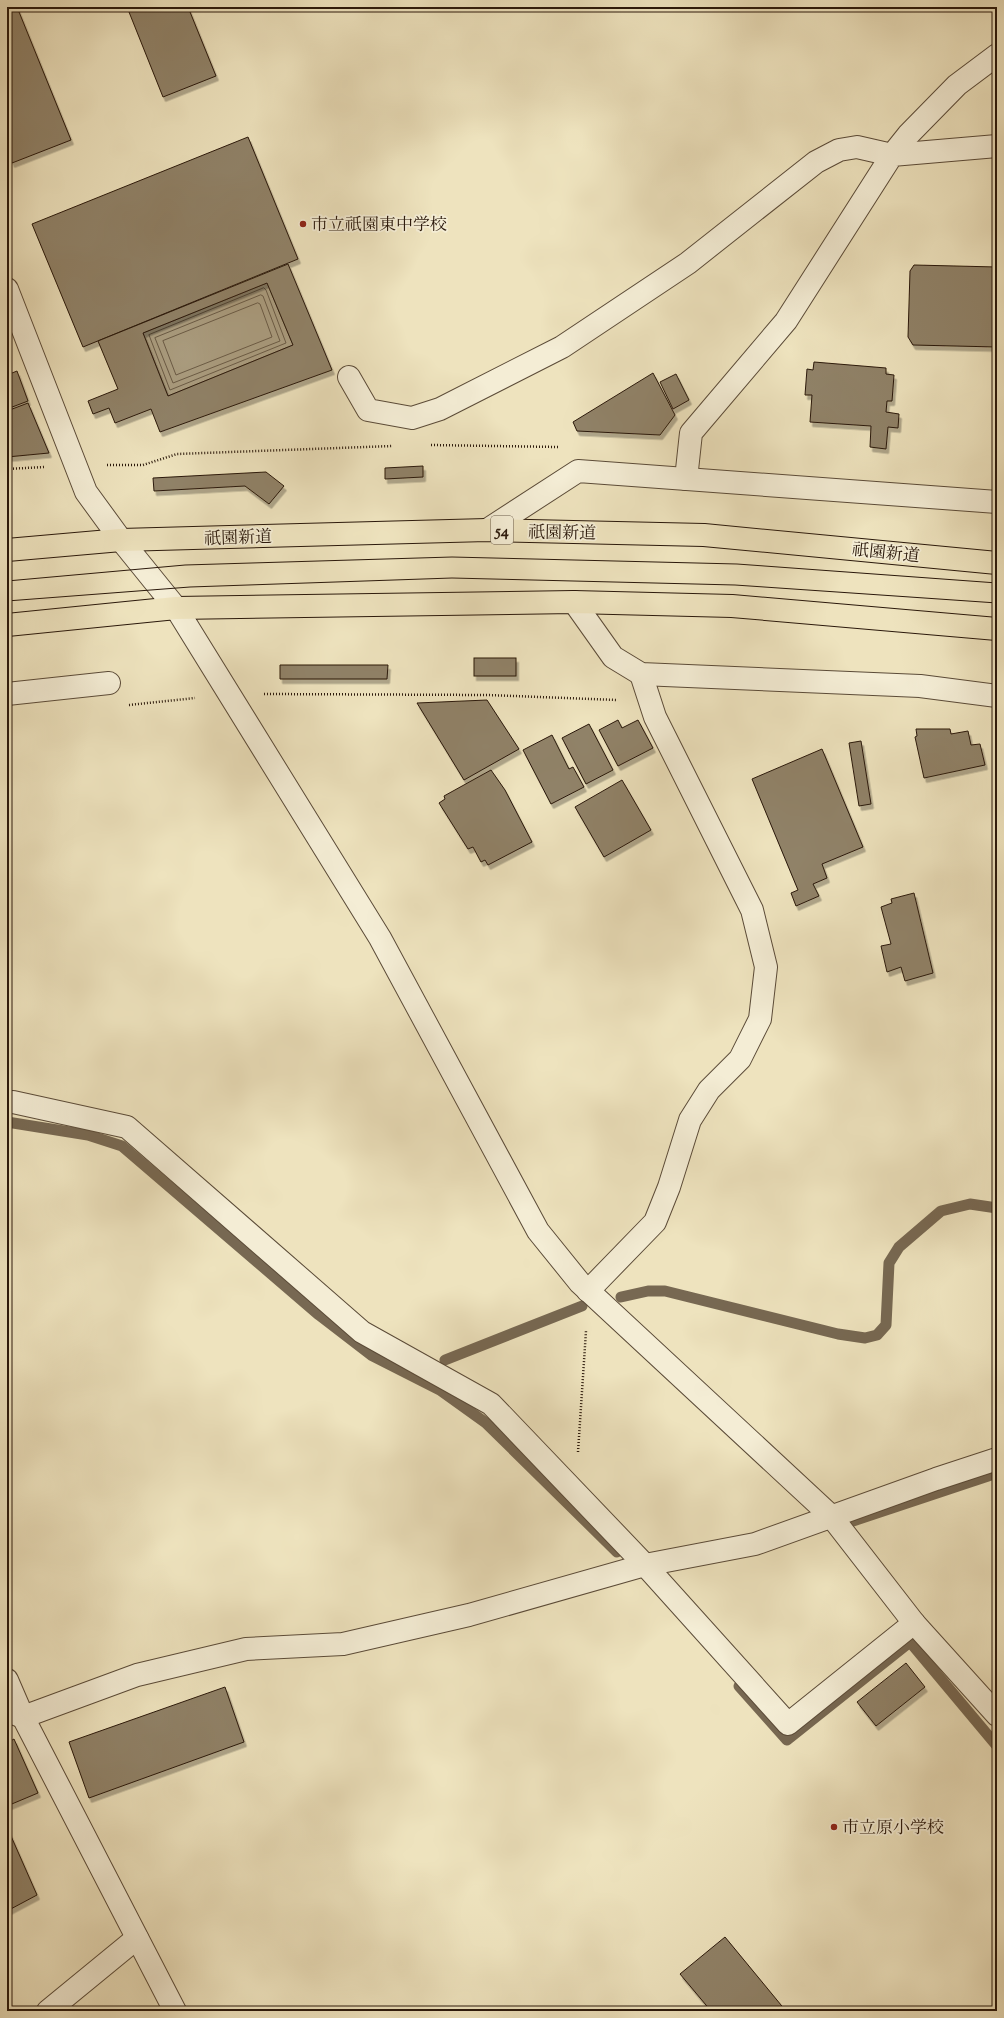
<svg xmlns="http://www.w3.org/2000/svg" width="1004" height="2018" viewBox="0 0 1004 2018" font-family="'Sorts Mill Goudy','Noto Serif JP',serif">
	<style>
		.water { fill: #ab9e81; stroke: #776852 }
		.lines { fill: none; stroke-linecap: round; stroke-linejoin: round }
		.shore { stroke: #6a5b46; stroke-width: 1 }
		.stream { stroke: #776852; stroke-width: 11 }
		.building { fill: #908268; stroke: #2a180b; fill-rule: evenodd; filter: url(#shadow) }
		.minor-casing { stroke: #5b4b38; stroke-width: 24 }
		.tertiary-casing { stroke: #5b4b38; stroke-width: 24 }
		.trunk-casing { stroke: #2a180b; stroke-width: 24 }
		.path { stroke: #2a180b; stroke-width: 2.5; stroke-dasharray: 1 2; stroke-linecap: butt }
		.minor { stroke: #f4edd5; stroke-width: 22 }
		.tertiary { stroke: #f4edd5; stroke-width: 22 }
		.trunk { stroke: #eee3be; stroke-width: 22 }
		.tram { stroke: #2a180b; stroke-width: 1 }
		.poi-dot { fill: #8f2418; stroke: #f4edd5; stroke-width: 1.5 }
		.labels { text-anchor: middle; stroke-width: 3.5; stroke-linejoin: round; paint-order: stroke }
		.shield { fill: #f4edd5; stroke: #675848; stroke-width: 1 }
		.shield-label { font-size: 16px; font-weight: bold; fill: #2a180b }
		.poi-label { font-size: 17px; fill: #2a180b; stroke: #f4edd5; text-anchor: start }
		.street-label { font-size: 17px; fill: #2a180b; stroke: #f4edd5 }
	</style>
	<defs>
		<filter id="shadow"><feDropShadow dx="2.5" dy="4.5" stdDeviation="0" flood-color="#0004"/></filter>
	</defs>
	<rect width="100%" height="100%" fill="#eee3be"/>
	<filter id="stains"><feTurbulence type="fractalNoise" baseFrequency=".005" numOctaves="4"/><feColorMatrix values="0 0 0 0 .2 0 0 0 0 .09 0 0 0 0 .02 0 0 0 .5 -.17"/></filter>
	<radialGradient id="worn" r=".72"><stop offset=".6" stop-color="#630" stop-opacity="0"/><stop offset="1" stop-color="#630" stop-opacity=".3"/></radialGradient>
	<polygon class="water" points="267,283 293,345 168,396 143,333"/>
	<g class="lines">
		<g class="shore">
			<polygon points="264,288 266,290 286,343 170,390 149,335"/>
			<polygon points="261,295 263,296 280,341 173,383 155,338"/>
			<polygon points="258,303 260,304 272,337 176,375 163,341"/>
		</g>
		<g class="stream">
			<polyline points="7,1122 88,1135 122,1146 319,1315 371,1355 440,1390 486,1423 617,1552"/>
			<polyline points="621,1297 648,1291 665,1291 838,1334 865,1338 877,1335 886,1325 889,1263 899,1247 941,1211 970,1204 997,1208"/>
			<polyline points="445,1360 582,1306"/>
			<polyline points="847,1523 997,1473"/>
			<polyline points="739,1686 787,1740 910,1642 997,1746"/>
		</g>
	</g>
	<g class="building">
		<polygon points="7,7 17,7 71,140 12,163 7,150"/>
		<polygon points="127,7 188,7 216,76 163,97"/>
		<polygon points="248,137 298,259 83,347 32,224"/>
		<path d="M288,264L332,370L160,432L151,409L115,423L109,408L93,414L88,401L118,389L98,341ZM267,283L293,345L168,396L143,333Z"/>
		<polygon points="914,265 997,267 997,347 913,345 908,337 910,271"/>
		<polygon points="814,362 886,368 886,374 894,375 892,401 887,401 886,412 899,414 898,428 888,427 886,449 870,447 871,426 810,422 812,395 805,395 807,369 813,370"/>
		<polygon points="17,371 28,401 7,409 7,375"/>
		<polygon points="653,373 675,415 660,435 577,431 573,422"/>
		<polygon points="676,374 689,400 673,409 660,382"/>
		<polygon points="28,403 49,453 7,457 7,411"/>
		<polygon points="423,466 423,477 385,479 385,468"/>
		<polygon points="266,472 284,486 269,504 245,486 154,491 153,478"/>
		<rect x="474" y="658" width="42" height="18"/>
		<polygon points="280,665 388,665 387,679 280,679"/>
		<polygon points="487,700 519,749 464,780 417,703"/>
		<polygon points="618,720 622,728 638,720 653,748 618,766 599,730"/>
		<polygon points="589,724 613,770 586,784 562,738"/>
		<polygon points="916,729 950,729 951,734 968,731 971,745 980,744 985,765 924,778 915,737 917,736"/>
		<polygon points="552,735 569,769 573,767 584,787 551,804 523,750"/>
		<polygon points="861,741 871,804 859,806 849,743"/>
		<polygon points="822,749 863,847 822,864 827,878 813,884 819,896 796,906 791,893 798,890 752,779"/>
		<polygon points="491,770 505,790 532,842 488,865 485,860 481,862 473,847 468,849 439,803 445,799 444,796"/>
		<polygon points="622,780 651,830 604,857 575,807"/>
		<polygon points="914,893 933,973 905,981 901,967 887,972 881,946 891,944 881,907 892,903 891,899"/>
		<polygon points="906,1663 925,1687 876,1726 857,1702"/>
		<polygon points="225,1687 244,1742 89,1798 69,1742"/>
		<polygon points="14,1739 38,1793 7,1806 7,1743"/>
		<polygon points="7,1827 37,1895 7,1911"/>
		<polygon points="725,1937 786,2011 711,2011 680,1974"/>
	</g>
	<g class="lines">
		<defs>
			<g id="minor">
				<polyline points="7,289 86,492 121,540"/>
				<polyline points="349,377 368,410 412,418 440,409 562,347 688,263 816,162 839,150 857,147 892,155 908,135 957,85 997,55"/>
				<polyline points="686,479 691,433 786,321 892,155 997,146"/>
				<polyline points="487,530 578,471 997,502"/>
				<polyline points="574,602 613,657 641,674 920,686 997,696"/>
				<polyline points="7,694 109,683"/>
				<polyline points="7,1103 13,1102 127,1127 362,1332 491,1404 645,1565 788,1724 914,1623"/>
				<polyline points="588,1291 655,1222 669,1187 690,1120 709,1090 740,1059 760,1019 766,967 752,910 655,717 641,674"/>
				<polyline points="831,1516 914,1623 997,1715"/>
				<polyline points="7,1680 23,1717 175,2011"/>
				<polyline points="7,1711 23,1717 137,1675 246,1649 343,1644 469,1615 645,1565 755,1544 936,1479 997,1459"/>
				<polyline points="48,2011 137,1938"/>
			</g>
			<polyline id="tertiary" points="121,540 176,608 380,938 538,1231 580,1283 831,1516"/>
			<g id="trunk">
				<polyline points="7,550 121,540 487,530 704,535 997,563"/>
				<polyline points="7,625 176,608 574,602 732,606 997,629"/>
			</g>
		</defs>
		<use href="#minor" class="minor-casing"/>
		<use href="#tertiary" class="tertiary-casing"/>
		<use href="#trunk" class="trunk-casing"/>
		<g class="path">
			<polyline points="431,445 558,447"/>
			<polyline points="107,465 143,465 177,454 392,446"/>
			<polyline points="7,469 44,467"/>
			<polyline points="264,694 488,695 617,700"/>
			<polyline points="129,705 195,698"/>
			<polyline points="578,1452 586,1331"/>
		</g>
		<use href="#minor" class="minor"/>
		<use href="#tertiary" class="tertiary"/>
		<use href="#trunk" class="trunk"/>
		<g class="tram">
			<polyline points="7,581 185,565 452,557 737,564 997,583"/>
			<polyline points="7,601 190,587 452,578 735,585 997,603"/>
		</g>
	</g>
	<g class="poi-dot">
		<circle cx="303" cy="224" r="4"/>
		<circle cx="834" cy="1827" r="4"/>
	</g>
	<g class="labels">
		<rect class="shield" x="491" y="516" width="22" height="28" rx="3"/>
		<g class="shield-label">
			<text x="502" y="536">54</text>
		</g>
		<g class="poi-label">
			<text x="311" y="230">市立祇園東中学校</text>
			<text x="842" y="1833">市立原小学校</text>
		</g>
		<g class="street-label">
			<text transform="translate(562 532) rotate(1)" y="6">祇園新道</text>
			<text transform="translate(238 537) rotate(-2)" y="6">祇園新道</text>
			<text transform="translate(886 552) rotate(6)" y="6">祇園新道</text>
		</g>
	</g>
	<rect width="1004" height="2018" fill="none" stroke="#eee3be" stroke-width="24"/>
	<rect x="8" y="8" width="988" height="2002" fill="none" stroke="#2a180b" stroke-width="2"/>
	<rect x="12" y="12" width="980" height="1994" fill="none" stroke="#2a180b"/>
	<rect width="100%" height="100%" filter="url(#stains)"/>
	<rect width="100%" height="100%" fill="url(#worn)"/>
</svg>
